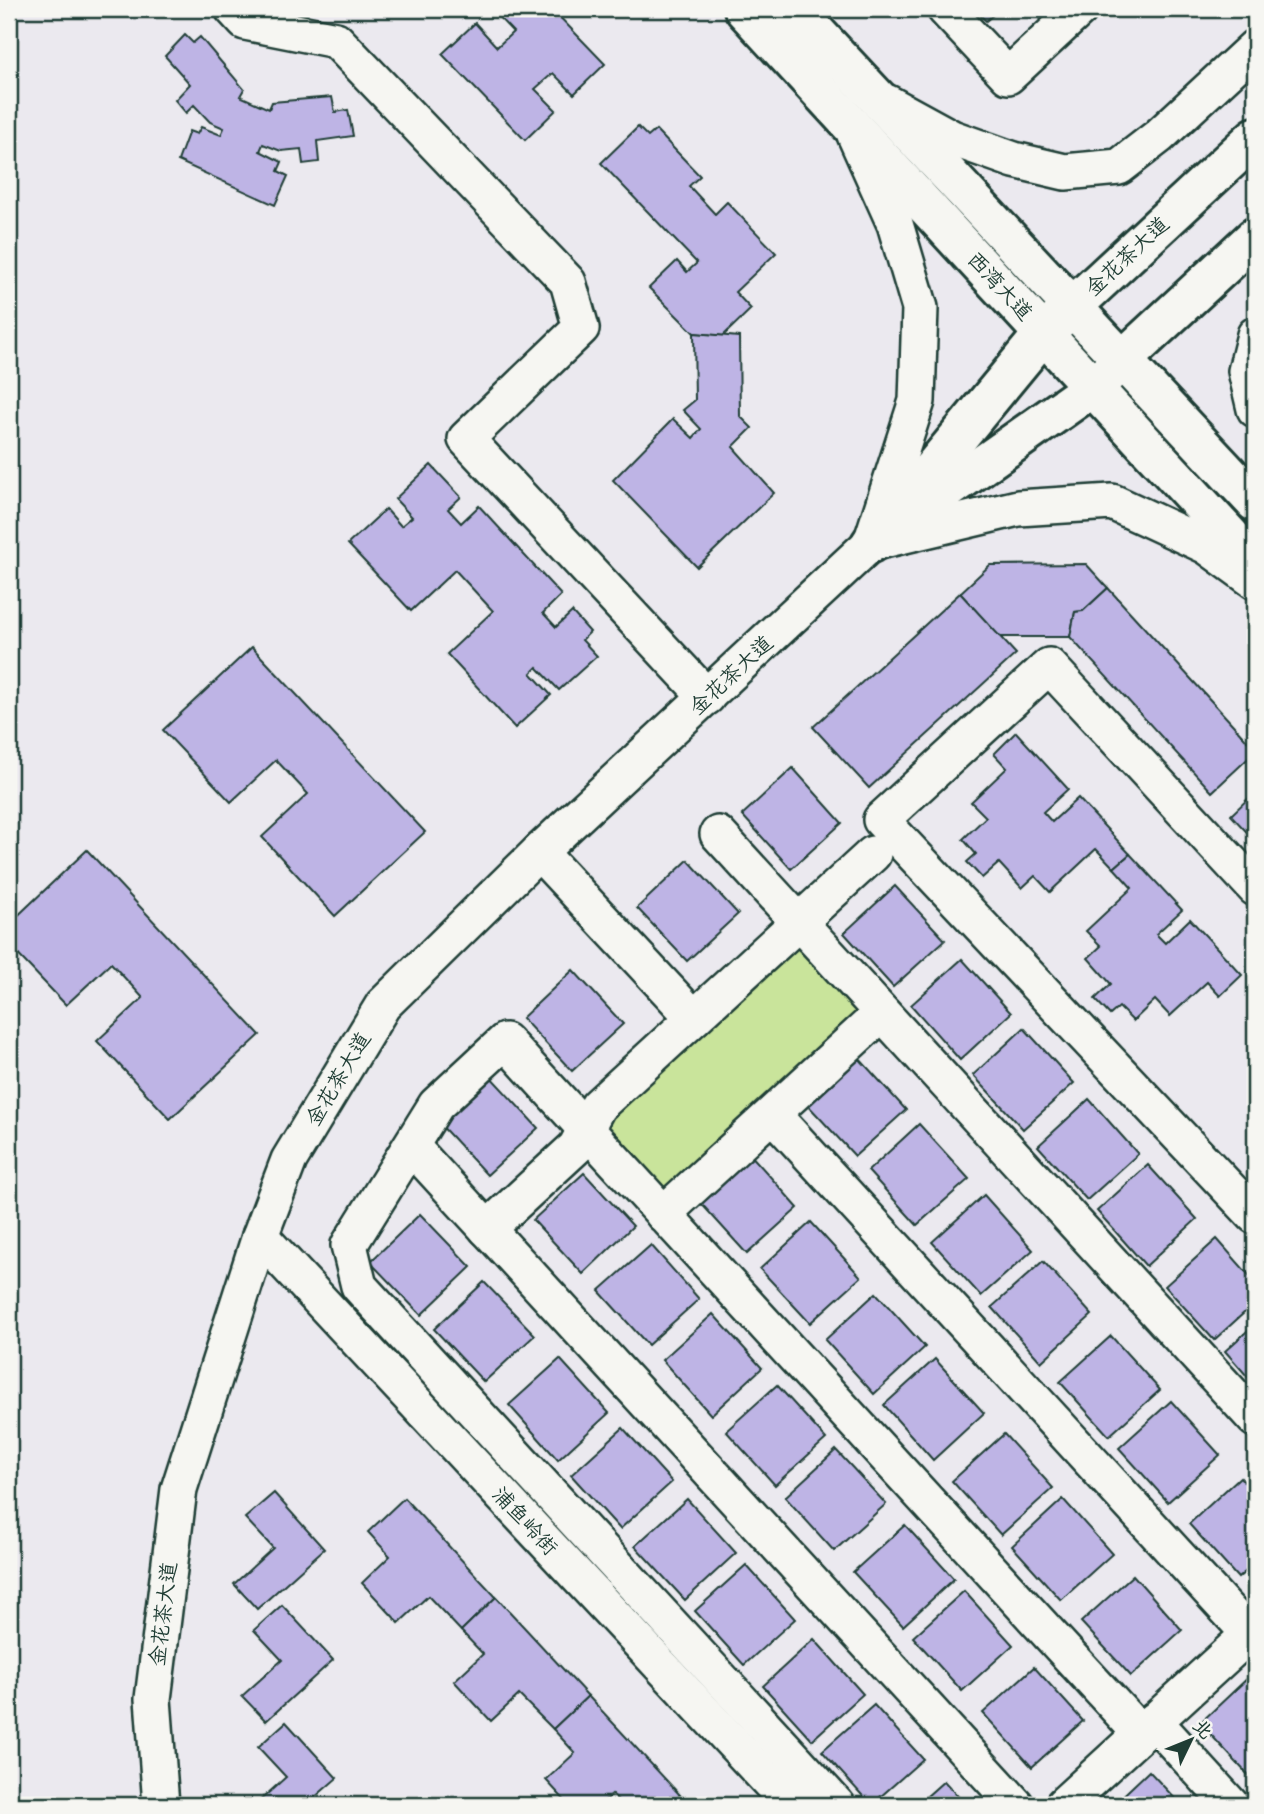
<svg xmlns="http://www.w3.org/2000/svg" width="1264" height="1814" viewBox="0 0 1264 1814" font-family="Kalam,'LXGW WenKai TC',sans-serif">
	<style>
		.green { fill: #c9e49b; stroke: #749068; stroke-width: 2 }
		.building { fill: #beb4e5; stroke: #1f3d34; stroke-width: 2 }
		.lines { fill: none; stroke-linecap: round; stroke-linejoin: round }
		.minor-casing { stroke: #1f3d34; stroke-width: 40 }
		.major-casing { stroke: #1f3d34; stroke-width: 44 }
		.minor { stroke: #f6f6f2; stroke-width: 35 }
		.major { stroke: #f6f6f2; stroke-width: 38 }
		.labels { text-anchor: middle; stroke-width: 5; stroke-linejoin: round; paint-order: stroke }
		.street-label { font-size: 21px; fill: #1f3d34; stroke: #f6f6f2 }
	</style>
	<rect width="100%" height="100%" fill="#ebe9ef"/>
	<filter id="ink" filterUnits="userSpaceOnUse"><feTurbulence type="fractalNoise" baseFrequency=".0143" numOctaves="2"/><feDisplacementMap in="SourceGraphic" scale="14" xChannelSelector="R" yChannelSelector="G"/><feConvolveMatrix kernelMatrix="1 2 1 2 8 2 1 2 1" color-interpolation-filters="sRGB"/></filter>
	<g filter="url(#ink)">
		<polygon class="green" points="801,941 865,1012 668,1192 604,1121"/>
		<g class="building">
			<polygon points="491,9 552,9 605,64 574,94 553,73 535,89 556,110 525,140 442,54 475,23 497,47 513,32"/>
			<polygon points="974,9 1000,9 986,21"/>
			<polygon points="185,35 193,43 200,37 244,89 240,96 269,109 272,102 332,97 335,112 348,110 353,136 317,141 319,162 303,164 301,149 281,151 263,144 260,151 282,162 278,171 288,176 275,205 178,161 189,131 197,134 201,127 221,135 224,128 210,122 194,105 186,113 175,100 190,84 165,56"/>
			<polygon points="638,127 648,137 656,130 700,176 689,186 715,214 727,202 776,253 735,292 751,309 723,336 694,333 649,288 677,261 687,272 697,263 601,163"/>
			<polygon points="694,333 739,337 740,416 752,428 733,447 774,493 697,567 613,480 673,419 693,438 701,429 683,410 695,400"/>
			<polygon points="431,465 461,497 448,509 461,523 479,506 561,595 543,613 556,627 572,612 590,632 582,640 597,656 559,690 537,667 531,673 551,695 515,728 447,654 493,611 455,570 411,611 348,544 386,509 401,526 412,517 395,499"/>
			<polygon points="1086,564 1108,588 1083,611 1075,612 1070,637 999,637 960,593 990,565"/>
			<polygon points="1108,588 1255,749 1255,752 1212,792 1070,637 1075,612 1083,611"/>
			<polygon points="960,593 1016,654 869,788 813,727"/>
			<polygon points="252,647 425,832 335,916 262,837 308,794 276,760 231,802 163,730"/>
			<polygon points="1016,732 1068,789 1043,812 1052,822 1078,798 1130,854 1114,868 1096,849 1050,892 1035,876 1022,888 999,863 982,878 967,862 976,854 963,839 986,817 971,802 1007,768 994,754"/>
			<polygon points="793,768 842,823 791,869 742,815"/>
			<polygon points="1255,792 1255,841 1231,815"/>
			<polygon points="87,850 260,1035 170,1119 97,1041 143,998 111,963 66,1005 9,945 9,924"/>
			<polygon points="1130,854 1182,910 1156,934 1165,943 1190,919 1242,975 1220,996 1207,982 1170,1016 1155,1000 1133,1021 1119,1007 1110,1015 1095,999 1111,984 1088,958 1101,946 1086,931 1132,888 1114,868"/>
			<polygon points="688,860 738,914 687,961 637,908"/>
			<polygon points="895,886 945,940 893,987 844,933"/>
			<polygon points="962,959 1011,1013 960,1060 911,1005"/>
			<polygon points="573,970 623,1024 572,1071 522,1018"/>
			<polygon points="1024,1028 1074,1083 1023,1129 973,1075"/>
			<polygon points="857,1056 906,1110 855,1156 805,1102"/>
			<polygon points="488,1074 538,1128 487,1175 437,1121"/>
			<polygon points="1089,1099 1138,1154 1087,1200 1038,1146"/>
			<polygon points="919,1124 969,1179 917,1225 868,1171"/>
			<polygon points="749,1153 798,1208 747,1254 698,1200"/>
			<polygon points="1148,1165 1197,1219 1146,1266 1097,1211"/>
			<polygon points="584,1173 633,1226 583,1274 533,1220"/>
			<polygon points="984,1195 1033,1250 981,1296 932,1242"/>
			<polygon points="420,1214 471,1267 421,1315 370,1262"/>
			<polygon points="811,1222 861,1277 810,1323 760,1269"/>
			<polygon points="1217,1239 1255,1282 1255,1303 1214,1340 1165,1286"/>
			<polygon points="651,1245 699,1299 648,1345 599,1291"/>
			<polygon points="1043,1261 1092,1315 1041,1362 992,1307"/>
			<polygon points="484,1282 535,1335 484,1382 434,1329"/>
			<polygon points="876,1293 925,1347 874,1394 825,1340"/>
			<polygon points="713,1314 762,1368 711,1415 662,1360"/>
			<polygon points="1255,1324 1255,1385 1225,1351"/>
			<polygon points="1111,1336 1160,1390 1109,1436 1060,1382"/>
			<polygon points="560,1359 609,1413 558,1460 509,1405"/>
			<polygon points="935,1359 984,1413 933,1460 884,1405"/>
			<polygon points="777,1385 826,1439 775,1485 726,1431"/>
			<polygon points="1171,1401 1220,1455 1168,1502 1119,1448"/>
			<polygon points="623,1428 672,1482 620,1529 571,1475"/>
			<polygon points="1004,1434 1053,1488 1001,1535 952,1481"/>
			<polygon points="836,1450 886,1504 834,1551 785,1497"/>
			<polygon points="1240,1477 1255,1494 1255,1563 1238,1578 1189,1524"/>
			<polygon points="274,1493 324,1549 257,1609 234,1584 273,1548 245,1518"/>
			<polygon points="404,1498 496,1597 461,1631 428,1596 399,1623 362,1583 390,1556 368,1532"/>
			<polygon points="687,1499 736,1553 685,1600 635,1546"/>
			<polygon points="1063,1499 1112,1554 1061,1600 1012,1546"/>
			<polygon points="905,1525 954,1579 903,1626 853,1572"/>
			<polygon points="746,1565 795,1619 744,1665 695,1611"/>
			<polygon points="1133,1575 1182,1630 1131,1676 1081,1622"/>
			<polygon points="964,1591 1013,1645 962,1691 913,1637"/>
			<polygon points="496,1597 588,1696 553,1729 519,1695 491,1721 454,1681 483,1654 461,1631"/>
			<polygon points="282,1605 333,1660 266,1721 242,1696 282,1660 254,1630"/>
			<polygon points="814,1639 863,1694 812,1740 763,1686"/>
			<polygon points="1034,1667 1083,1721 1032,1767 983,1713"/>
			<polygon points="1250,1676 1255,1681 1255,1772 1250,1777 1200,1723"/>
			<polygon points="588,1696 680,1795 669,1805 623,1805 612,1794 600,1805 569,1805 546,1780 575,1753 553,1729"/>
			<polygon points="874,1705 923,1759 871,1805 822,1751"/>
			<polygon points="286,1722 337,1778 306,1805 255,1805 286,1777 258,1747"/>
			<polygon points="1149,1771 1181,1805 1113,1805"/>
			<polygon points="944,1781 966,1805 917,1805"/>
		</g>
		<g class="lines">
			<defs>
				<g id="minor">
					<polyline points="233,9 245,22 336,40 568,282 581,328 466,439 707,697"/>
					<polyline points="945,9 1008,76 1080,9"/>
					<polyline points="888,103 952,138 1014,160 1065,172 1119,167 1159,136 1255,47"/>
					<polyline points="1255,335 1246,371 1255,409"/>
					<polyline points="871,543 1018,508 1112,502 1207,546 1255,581"/>
					<polyline points="718,834 1255,1419"/>
					<polyline points="539,852 694,1018"/>
					<polyline points="1255,888 1049,666 881,820 1255,1216"/>
					<polyline points="773,1115 1255,1640"/>
					<polyline points="412,1147 1016,1805"/>
					<polyline points="663,1214 882,1013"/>
					<polyline points="487,1229 576,1147 598,1106 873,854"/>
					<polyline points="260,1236 791,1805"/>
					<polyline points="1154,1721 1231,1805"/>
					<polyline points="161,1805 153,1699 179,1489 260,1236 289,1160 383,1005 539,852 871,543 917,401 920,308 895,224 855,135"/>
					<polyline points="837,1805 359,1286 349,1245 436,1105 505,1041 1141,1734"/>
					<polyline points="1063,1805 1255,1629"/>
				</g>
				<g id="major">
					<polyline points="744,9 1255,563"/>
					<polyline points="794,9 1255,502"/>
					<polyline points="913,514 1093,387 1255,237"/>
					<polyline points="871,543 1044,333 1255,137"/>
				</g>
			</defs>
			<use href="#minor" class="minor-casing"/>
			<use href="#major" class="major-casing"/>
			<use href="#minor" class="minor"/>
			<use href="#major" class="major"/>
		</g>
	</g>
	<g class="labels">
		<g class="street-label">
			<text transform="translate(1127 256) rotate(-43)" y="7">金花茶大道</text>
			<text transform="translate(1000 286) rotate(47)" y="7">西湾大道</text>
			<text transform="translate(731 675) rotate(-43)" y="7">金花茶大道</text>
			<text transform="translate(338 1079) rotate(-59)" y="7">金花茶大道</text>
			<text transform="translate(525 1521) rotate(47)" y="7">浦鱼岭街</text>
			<text transform="translate(163 1614) rotate(-83)" y="7">金花茶大道</text>
		</g>
	</g>
	<rect width="1264" height="1814" fill="none" stroke="#f6f6f2" stroke-width="35"/>
	<rect x="18" y="18" width="1229" height="1779" fill="none" stroke="#1f3d34" stroke-width="2.5" filter="url(#ink)"/>
	<g transform="translate(1191 1740) rotate(47)" stroke="#f6f6f2" stroke-width="5" paint-order="stroke">
	<path d="M0-5L12 26L0 18L-12 26Z" fill="#1f3d34"/>
	<text y="-10" font-size="19" font-weight="bold" text-anchor="middle" fill="#1f3d34">北</text>
	</g>
</svg>
